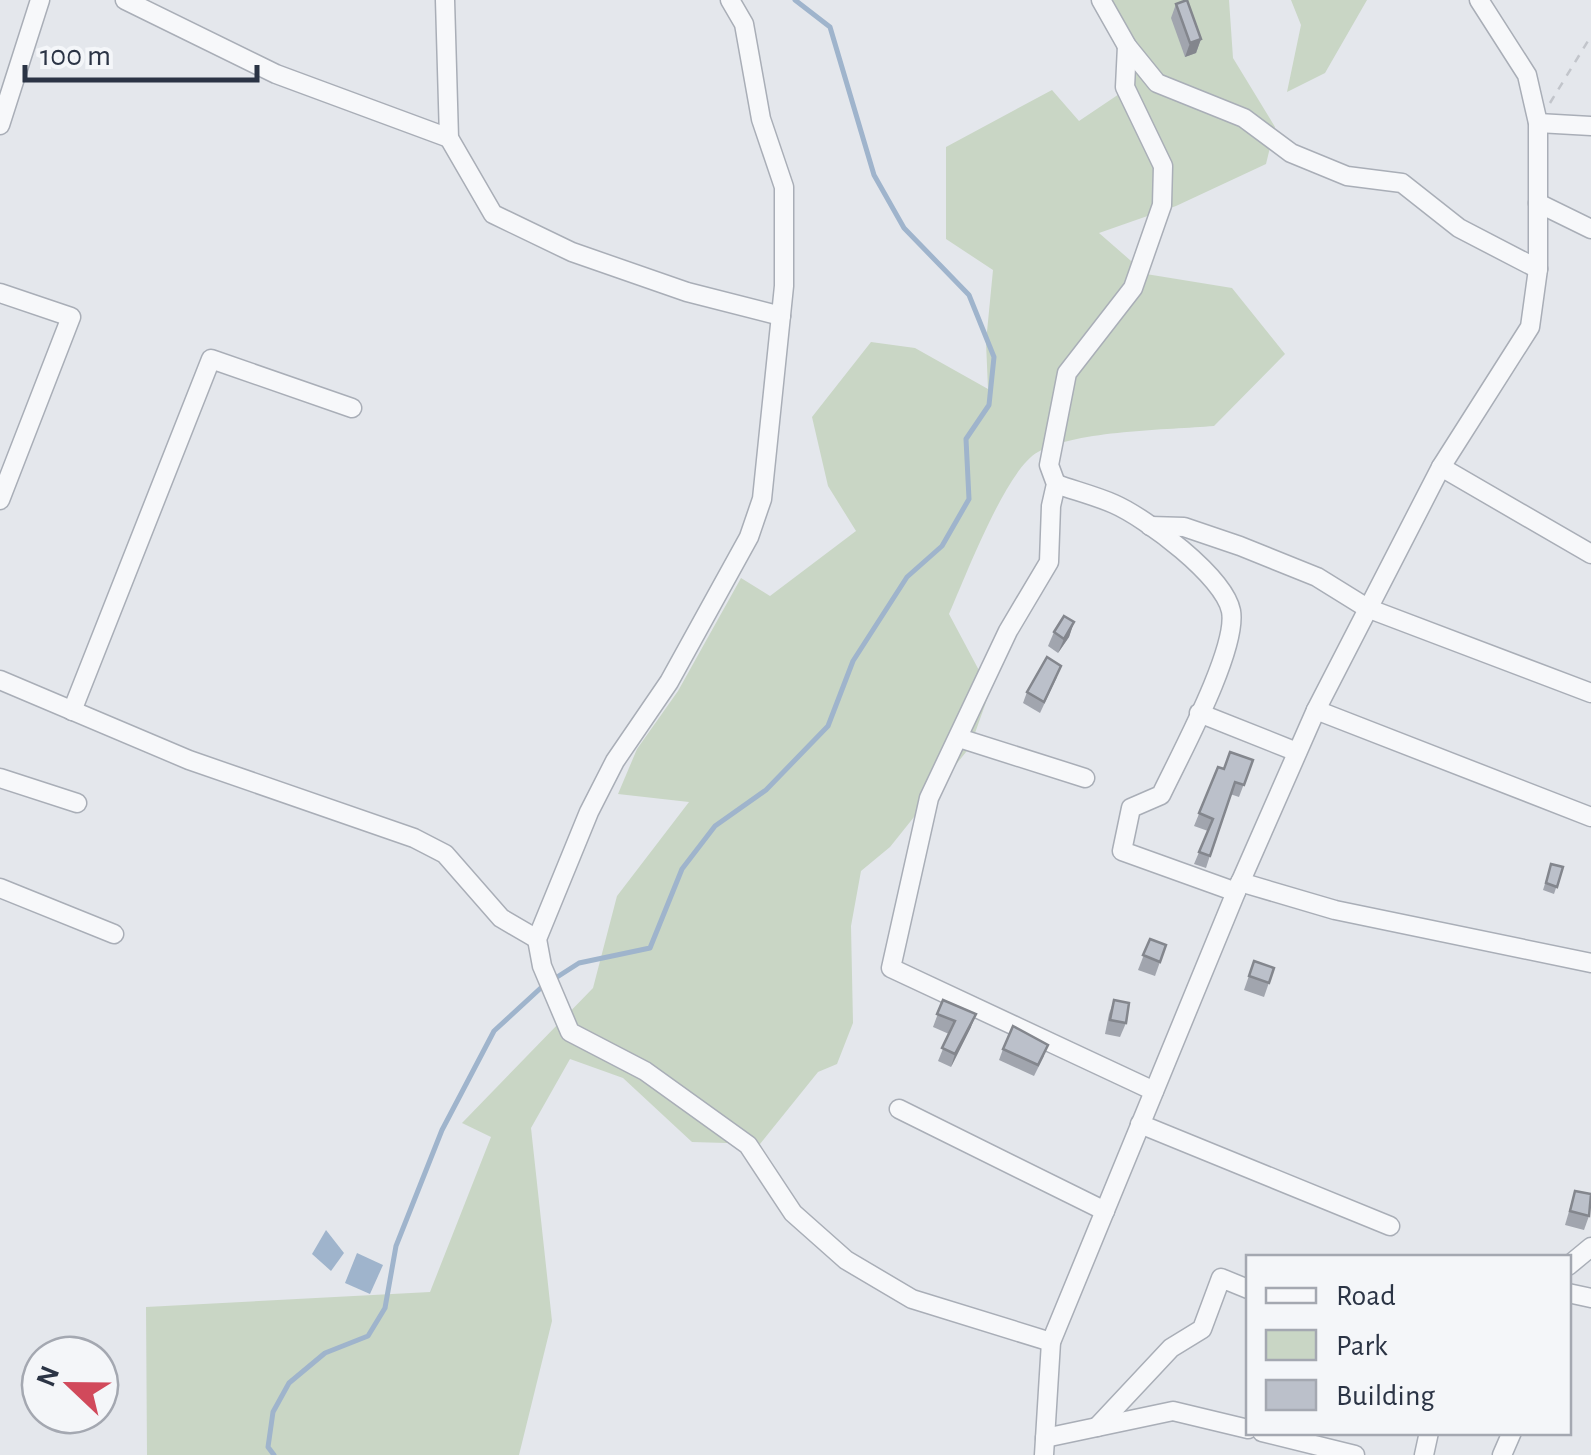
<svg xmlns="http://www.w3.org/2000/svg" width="1591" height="1455" viewBox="0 0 1591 1455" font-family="'Alegreya Sans',sans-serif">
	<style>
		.green { fill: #c9d6c5 }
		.water { fill: #9fb4cc }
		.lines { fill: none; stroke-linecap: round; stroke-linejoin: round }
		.stream { stroke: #9fb4cc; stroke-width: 5 }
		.minor-casing { stroke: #a9aeb7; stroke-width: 21 }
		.path { stroke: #c2c5cb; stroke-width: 2.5; stroke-dasharray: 8 8; stroke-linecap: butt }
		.minor { stroke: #f7f8fa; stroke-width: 18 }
		.wall { fill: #a1a5ae }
		.shaded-wall { fill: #83868d }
		.building { fill: #bbc0ca; stroke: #83868d; stroke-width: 2.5 }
	</style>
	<rect width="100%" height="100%" fill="#e4e7ec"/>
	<g class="green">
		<path d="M1102,0H1229L1233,58L1275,127L1266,164L1176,206L1099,233L1146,274L1232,288L1285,354L1214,426C1168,430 1078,430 1038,452C1006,469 965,578 949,614L990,691L970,747L890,847L861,871L851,926L853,1023L837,1064L818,1072L760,1144L692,1142L623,1078L570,1059L531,1128L552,1321L519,1455H147L146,1307L430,1292L491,1137L462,1123L593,988L617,896L689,802L618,794L637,749L678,691L741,578L770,596L856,531L828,486L812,417L871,342L915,348L988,389L986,342L993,270L946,239V147L1052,90L1079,121L1134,84L1120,15Z"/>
		<polygon points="1291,0 1367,0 1325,73 1287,92 1301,25"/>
	</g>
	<g class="water">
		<polygon points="326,1230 344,1253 331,1271 312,1254"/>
		<polygon points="357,1253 383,1265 370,1294 345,1283"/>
	</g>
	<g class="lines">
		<g class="stream">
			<polyline points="554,979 579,963 650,948 682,869 715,826 766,790 828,726 853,661 907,577 942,546 969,499 966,439 989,405 994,357 969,295 904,228 874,175 830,27 795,0"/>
			<polyline points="274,1455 268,1447 273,1412 289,1383 325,1353 368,1336 385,1308 396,1246 442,1130 494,1031 544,985"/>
		</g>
		<defs>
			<g id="minor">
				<polyline points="125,0 276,74 449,138"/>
				<polyline points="445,0 449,138 493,214 572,252 687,292 781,316"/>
				<polyline points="730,0 744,24 761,119 784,187 784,286 762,499 749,537 669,682 615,761 589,812 537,939 542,966 570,1032 645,1071 748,1145 793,1213 846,1260 912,1299 1051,1342"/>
				<polyline points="1101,0 1127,46 1157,83 1244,118 1291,153 1347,176 1402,183 1459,228 1538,269"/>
				<polyline points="1127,46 1125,87 1163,166 1162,205 1133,288 1067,373 1049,465 1056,484 1051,506 1049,562 1008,631 929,798 891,968 1154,1091"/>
				<polyline points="1538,123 1591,126"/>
				<polyline points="0,125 40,0"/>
				<polyline points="1538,203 1591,229"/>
				<polyline points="0,293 71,317 0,500"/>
				<polyline points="1441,467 1591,554"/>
				<path d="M1056,484C1076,491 1096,496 1114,504C1146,518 1224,576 1231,611C1238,649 1179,757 1161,795L1131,808L1122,851L1236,892"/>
				<polyline points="1150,526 1184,527 1240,546 1317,577 1367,608 1591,693"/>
				<polyline points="0,680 189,760 414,838 445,854 501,918 537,939"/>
				<polyline points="1316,710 1591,817"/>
				<polyline points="72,711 211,359 352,408"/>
				<polyline points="1199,713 1297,752"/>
				<polyline points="959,738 1085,778"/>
				<polyline points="0,778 77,803"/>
				<polyline points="1240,882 1335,910 1591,963"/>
				<polyline points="0,888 114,934"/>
				<polyline points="899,1109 1105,1211"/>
				<polyline points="1140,1124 1390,1226"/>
				<polyline points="1568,1266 1591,1247"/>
				<polyline points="1568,1293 1591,1298"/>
				<polyline points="1097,1427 1171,1348 1202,1329 1221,1278 1248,1289"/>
				<polyline points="1262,1432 1355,1455"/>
				<polyline points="1045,1438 1173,1411 1248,1429"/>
				<polyline points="1044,1455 1051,1342 1236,892 1316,710 1441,467 1530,327 1538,269 1538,123 1527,75 1479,0"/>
				<polyline points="1424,1455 1429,1432"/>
				<polyline points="1502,1455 1512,1432"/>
			</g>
		</defs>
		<use href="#minor" class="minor-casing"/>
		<polyline class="path" points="1550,103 1591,36"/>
		<use href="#minor" class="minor"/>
	</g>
	<g class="wall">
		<polygon points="1176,4 1201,39 1196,53 1185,57 1171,18"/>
		<polygon points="1074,622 1069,637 1058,653 1048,646 1054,632"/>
		<polygon points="1057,677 1040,713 1023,703 1027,692"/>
		<polygon points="1253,760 1239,797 1230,794 1206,868 1194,864 1208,831 1194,826 1218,767 1224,769"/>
		<polygon points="1551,864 1563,867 1554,894 1543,890"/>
		<polygon points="1150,939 1166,945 1155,976 1138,970"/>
		<polygon points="1254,961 1274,968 1264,997 1244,990"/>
		<polygon points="943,1000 971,1027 951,1067 938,1061 949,1034 933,1027"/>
		<polygon points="1114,1000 1126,1023 1120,1037 1105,1034 1109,1014"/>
		<polygon points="1003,1049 1044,1056 1034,1076 999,1060"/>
		<polygon points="1575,1191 1589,1216 1584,1230 1565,1225"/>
	</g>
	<g class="shaded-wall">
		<polygon points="1201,39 1196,53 1185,57 1190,43"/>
		<polygon points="1074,622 1069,637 1058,653 1064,639"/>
		<polygon points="976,1014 971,1027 951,1067 955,1054"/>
	</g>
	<g class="building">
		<polygon points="1187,0 1201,39 1190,43 1176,4"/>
		<polygon points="1064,616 1074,622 1064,639 1054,632"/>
		<polygon points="1047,657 1061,666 1044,702 1027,692"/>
		<polygon points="1230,752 1253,760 1244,785 1235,782 1210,856 1199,852 1213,819 1199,813 1218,767 1224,769"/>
		<polygon points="1551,864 1563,867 1557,887 1546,883"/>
		<polygon points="1150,939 1166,945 1160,962 1143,955"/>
		<polygon points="1254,961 1274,968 1269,983 1249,976"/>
		<polygon points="943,1000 976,1014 955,1054 942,1048 955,1021 937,1014"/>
		<polygon points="1114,1000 1129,1003 1126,1023 1110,1020"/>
		<polygon points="1013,1026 1048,1045 1038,1065 1003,1049"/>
		<polygon points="1575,1191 1591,1194 1589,1216 1570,1211"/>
	</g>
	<rect x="1246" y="1255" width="325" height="180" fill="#f4f6f9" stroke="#a4a8b1" stroke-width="2.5"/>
	<rect x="1266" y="1288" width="50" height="15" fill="#f7f8fa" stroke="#a4a8b1" stroke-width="2.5"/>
	<text x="1336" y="1305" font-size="30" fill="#2b3445">Road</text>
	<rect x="1266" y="1330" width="50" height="30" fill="#c9d6c5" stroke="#a4a8b1" stroke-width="2.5"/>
	<text x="1336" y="1355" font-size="30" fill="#2b3445">Park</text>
	<rect x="1266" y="1380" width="50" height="30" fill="#bbc0ca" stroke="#a4a8b1" stroke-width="2.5"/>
	<text x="1336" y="1405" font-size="30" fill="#2b3445">Building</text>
	<g transform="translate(70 1385) rotate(292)"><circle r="48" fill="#f4f6f9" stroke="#a4a8b1" stroke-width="2.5"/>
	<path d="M0-8L18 38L0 25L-18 38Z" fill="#d1495b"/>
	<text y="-15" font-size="28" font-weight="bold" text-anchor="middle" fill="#2b3445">N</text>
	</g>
	<path d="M25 65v15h232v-15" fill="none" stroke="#2b3445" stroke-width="5"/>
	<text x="40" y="65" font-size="30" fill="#2b3445" stroke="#f4f6f9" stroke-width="8" paint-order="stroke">100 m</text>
</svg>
